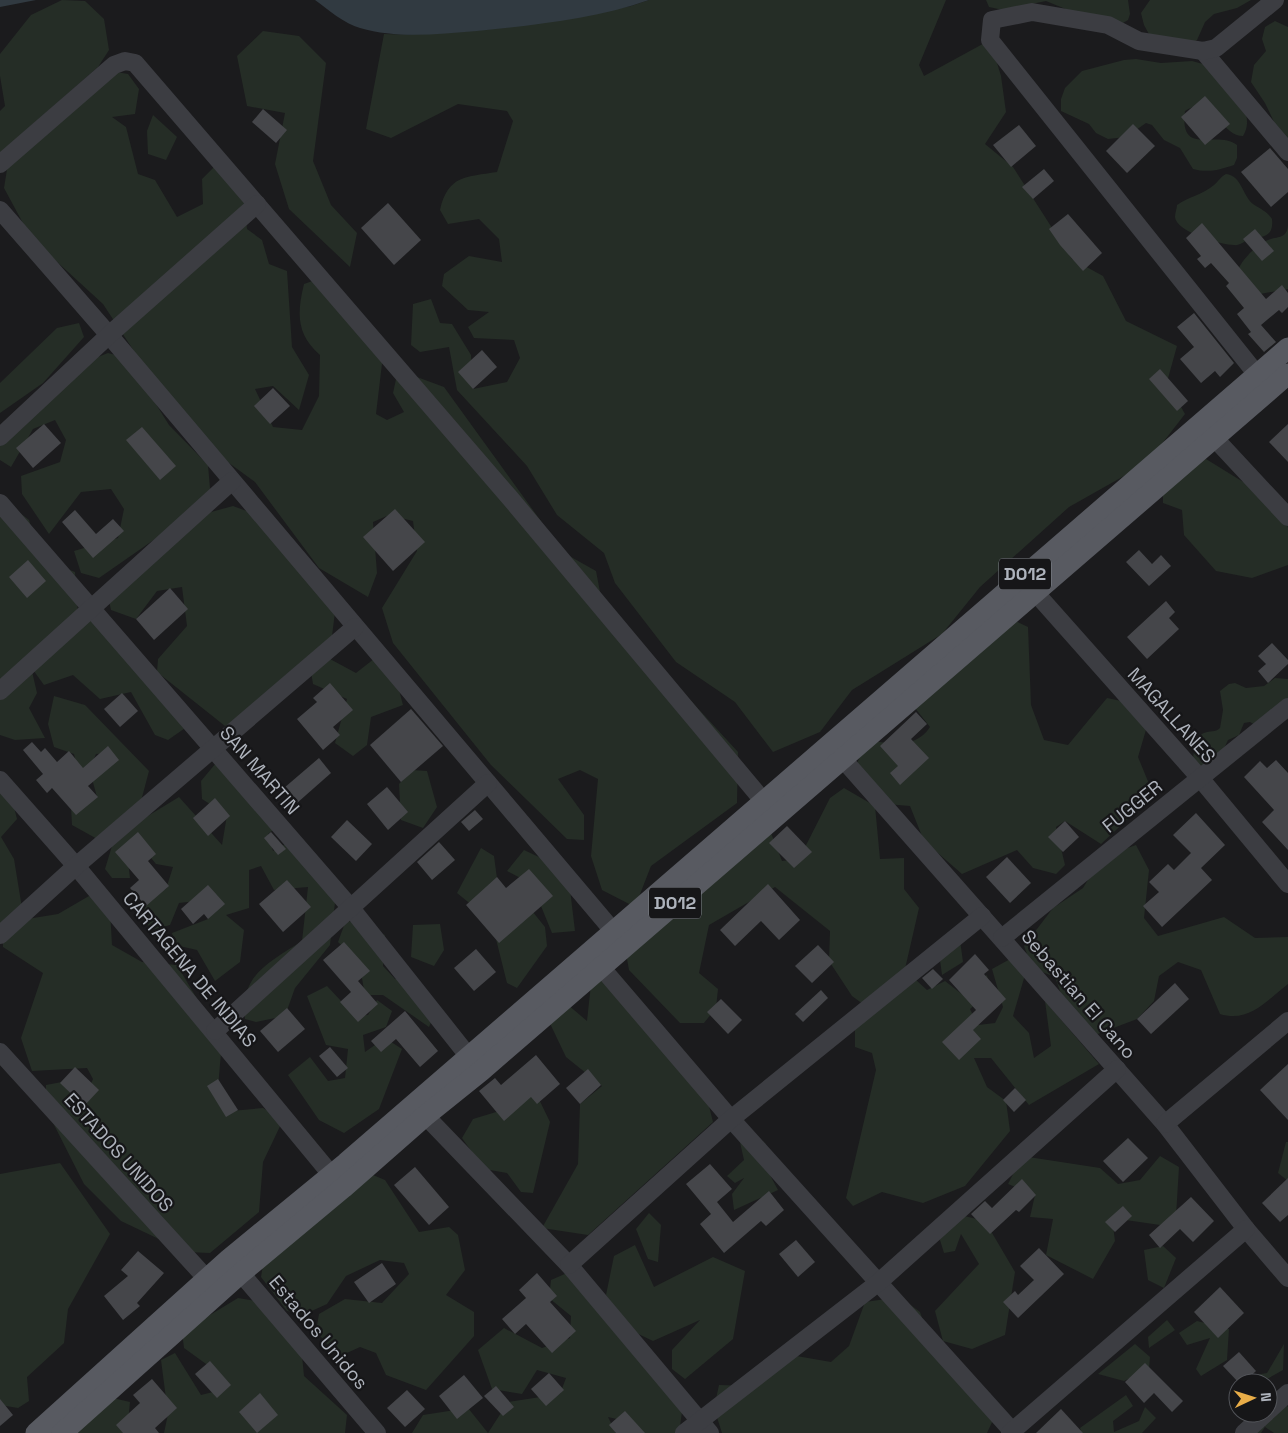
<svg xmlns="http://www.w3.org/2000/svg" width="1288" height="1433" viewBox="0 0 1288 1433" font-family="'Space Grotesk',sans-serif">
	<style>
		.green { fill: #252d26 }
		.water { fill: #313a41 }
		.building { fill: #45464a }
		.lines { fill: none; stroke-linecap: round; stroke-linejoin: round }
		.minor { stroke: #3c3d42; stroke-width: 18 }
		.major { stroke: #585a61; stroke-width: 21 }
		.labels { text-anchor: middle; stroke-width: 4.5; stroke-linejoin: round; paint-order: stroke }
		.shield { fill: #161618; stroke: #80848b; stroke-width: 1 }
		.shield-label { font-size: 18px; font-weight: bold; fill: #aeb3bc }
		.street-label { font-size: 19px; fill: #aeb3bc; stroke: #161618 }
	</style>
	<rect width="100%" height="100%" fill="#1b1b1d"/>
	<g class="green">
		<polygon points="62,0 85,1 104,19 109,50 98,67 0,153 0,111 5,106 0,76 0,54 31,15"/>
		<path d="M649,0H946L919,65L924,76L990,40L1001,76L1006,112L985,144L1013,167L1072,259L1103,276L1126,321L1177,346L1167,382L1185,414L1147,463L1069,507L980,587L942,634L852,690L820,732L773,752L735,702L676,662L615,583L604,553L557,515L527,466L457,390L449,347L420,352L411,345L413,304L431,299L440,323L452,324L471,355L473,389L507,382L520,358L514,340L474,338L468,327L489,312L468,310L442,286L444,274L469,256L502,262L499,239L479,219L448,224L440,210C448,175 466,177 497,172L513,121L507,111L458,104L391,138L366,129L384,34C468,36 549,22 631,6Z"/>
		<polygon points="986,0 1128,0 1130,14 1128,20 1123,23 1068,10 1046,1 1003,10 989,7"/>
		<polygon points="1150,0 1251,0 1237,8 1214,14 1205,22 1197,40 1191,44 1150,36 1144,25 1141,13"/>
		<polygon points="1275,21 1288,27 1288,151 1265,103 1251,82 1254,65 1266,51 1262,39 1265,27"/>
		<polygon points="263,31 299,36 326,63 313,161 331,205 357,233 350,267 289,209 275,164 285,113 247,106 237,56"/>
		<path d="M1136,59L1161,63L1192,61L1203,64L1245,111C1248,120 1248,128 1243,136C1219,136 1215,92 1185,111C1179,158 1217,129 1237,145V158L1234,165C1219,170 1208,173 1193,169L1180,148L1164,140L1152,125L1146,123L1126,137L1108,139L1096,133L1089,124L1061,111V99L1065,88L1082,71L1124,60Z"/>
		<path d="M105,70L128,74L139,89L135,114L112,117L126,127L138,174L155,180L177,217L203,204L202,179L215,166L243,185L247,229L262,240L269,264L287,271L292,347L309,375L299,410L273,386L255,389L273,427L302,430L319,396L320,355C296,334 297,313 304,284L321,278L346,312L368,320L384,347L376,414L387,420L404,412L393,393L398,370L444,387L564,553L596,571L601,597L625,629L738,752L737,803L651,866L635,907L602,890L591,856L598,779L580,770L558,779L584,815V840L567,839L491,765L393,643L382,608L417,551L413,521L389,515L373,522L377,573L368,597L319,568L255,482L188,433L103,304L31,238L4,188L9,157Z"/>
		<polygon points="153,115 177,137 166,160 148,154 147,131"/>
		<path d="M1226,174C1242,176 1242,195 1253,204C1260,209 1267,211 1272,219C1274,238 1262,236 1248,240C1243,242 1239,246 1234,245C1222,245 1176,232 1175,217C1175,213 1177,208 1177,205C1188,197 1204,194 1214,185C1219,181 1220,177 1226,174Z"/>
		<path d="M1288,225V289L1260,294L1238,270C1242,259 1258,244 1268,240C1278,236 1287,239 1288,225Z"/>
		<polygon points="79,323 84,337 43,383 0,413 0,383 57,328"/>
		<polygon points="108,353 127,358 169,425 208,465 211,500 99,578 81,573 74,551 118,538 124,509 111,489 81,492 49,534 22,494 21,476 60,462 66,440 55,420 33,429 11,467 0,460 0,428 75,366"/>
		<polygon points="1206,459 1282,506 1288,528 1288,565 1252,578 1216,571 1184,535 1182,510 1163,503 1163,480"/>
		<polygon points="0,497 29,520 41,559 75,572 78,615 117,630 188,726 168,740 155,735 131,692 100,699 73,675 44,685 31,667 37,693 29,708 45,738 15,740 0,735"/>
		<polygon points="233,506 252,513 335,612 331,644 255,714 225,726 157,672 158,659 187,626 182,587 157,591 136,619 111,610 106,587 200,515"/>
		<path d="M1007,617L1028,627L1031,705L1044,740L1068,745L1107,698L1131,703L1148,723L1138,757L1152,791L1146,802L1101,844L1065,821L1056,827L1065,865L1056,874L1033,868L1017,850L962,874L924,841L910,806L886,804L855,769L866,740C890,743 915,750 930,727L915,708Z"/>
		<polygon points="379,655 393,668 403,705 371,717 367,745 353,756 335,743 347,699 313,684 311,672 330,659 356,673"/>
		<path d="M1275,678L1288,679V706L1255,725L1250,722L1244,723L1239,735L1228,740L1220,757L1205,770L1193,760C1194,751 1194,737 1204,733C1210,730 1215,733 1220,728L1223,710L1220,691L1229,684L1235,683L1246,688L1264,686Z"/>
		<polygon points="54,696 85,705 149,771 136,820 99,840 72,825 71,807 97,797 91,775 112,753 96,754 89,770 78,771 74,754 54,747 48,724"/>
		<path d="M216,763L281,824L268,834L273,851L298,837L337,886L330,945L295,988L285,1016L256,1022L245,1019C239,975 270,962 302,941L308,887L274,890L261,866L249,870V908L226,915L244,930L240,962L215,981L197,950L175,945L172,933L208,919L214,899L179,903L170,925L152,930L141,916L143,896L166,889L173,867L156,864L134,837L126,845L130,878H112L105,869L115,836L179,797L222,845L227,815L202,799L201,781Z"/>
		<polygon points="412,770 427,771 437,807 423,828 401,820 399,784"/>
		<polygon points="844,788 875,806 880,859 904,858 904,889 919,908 905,969 867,1007 852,996 829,961 830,931 775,887 709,925 699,973 718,989 716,1008 704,1023 680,1023 629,970 624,942 769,828 782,861 799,859 830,798"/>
		<polygon points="0,791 14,807 17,819 1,837 14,859 22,908 0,925"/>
		<path d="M1136,845L1149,870L1144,918L1158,936L1224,917L1255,938L1288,937V984C1266,1001 1249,1023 1220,1014L1201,970L1178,962L1159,976L1154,1001L1137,1019L1095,1035L1072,1025L1055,977L1032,968L1024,946L1053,908L1083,888L1102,857Z"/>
		<polygon points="481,848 494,856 498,886 478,910 457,893"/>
		<polygon points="524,850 558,866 569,881 575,931 552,933 532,884 507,871"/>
		<polygon points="89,896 110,909 112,945 142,962 177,965 222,1041 218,1088 231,1111 263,1108 283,1120 263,1162 259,1212 210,1253 186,1252 121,1221 84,1184 46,1109 46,1085 67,1081 84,1099 93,1079 87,1068 32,1071 21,1038 43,973 3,947 3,935 21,920 58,914"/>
		<polygon points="524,901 545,927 547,946 517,988 507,983 495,935"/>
		<polygon points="346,920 385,935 383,966 395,979 419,980 436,1011 429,1027 383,995 365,995 359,962 338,942"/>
		<polygon points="440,924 444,950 434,966 411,957 413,925"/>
		<polygon points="960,940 963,962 942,975 938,945"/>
		<polygon points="1012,958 1027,968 1013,1016 1029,1033 1034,1058 1051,1046 1045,1001 1099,1064 1029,1105 991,1058 974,1058 987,1087 1006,1101 1010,1131 965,1186 923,1203 882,1192 853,1206 846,1198 876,1070 872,1053 855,1047 855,1029 916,980 927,990 945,981 963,995 987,975 990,991 970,1009 978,1025 995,1023 1003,1007 992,969"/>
		<polygon points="602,971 701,1074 713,1122 588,1235 542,1228 578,1164 580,1104 602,1086 566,1057 545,1013 561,999 587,1021 592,975"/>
		<polygon points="327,986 355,1016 368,1015 377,1000 392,1011 386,1027 363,1035 365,1052 385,1038 402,1049 379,1109 344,1133 319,1120 288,1075 310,1057 328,1081 345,1078 348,1049 326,1045 307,996"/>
		<polygon points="534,1089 550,1122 533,1193 521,1192 507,1173 484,1169 462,1138 473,1119 506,1109"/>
		<polygon points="752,1131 766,1144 763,1162 778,1190 734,1210 732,1194 744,1178 735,1183 727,1176 744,1160 739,1138"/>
		<polygon points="1286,1142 1288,1142 1288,1181 1278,1173"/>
		<polygon points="1022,1156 1100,1168 1118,1184 1140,1180 1160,1156 1179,1167 1176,1216 1160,1225 1112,1218 1115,1241 1093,1279 1046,1255 1053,1219 1030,1217 1035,1195 1008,1184"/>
		<polygon points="60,1163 110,1234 68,1309 64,1343 27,1377 29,1401 18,1408 0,1405 0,1174"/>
		<polygon points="356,1168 385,1180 419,1232 449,1227 458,1235 465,1270 446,1295 474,1312 474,1336 426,1390 386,1375 376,1353 360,1347 338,1357 316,1331 319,1314 345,1299 382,1303 409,1274 404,1263 380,1260 346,1276 327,1304 305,1314 287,1311 261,1277 264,1259"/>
		<polygon points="649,1213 661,1225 658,1262 648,1259 636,1229"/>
		<polygon points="956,1214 985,1221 1015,1272 1005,1335 972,1349 943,1341 935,1311 979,1264 961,1234 955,1251 944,1253 936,1227"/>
		<polygon points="635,1245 654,1287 713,1257 745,1271 733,1339 685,1379 672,1369 672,1350 700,1320 653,1341 630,1330 606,1295 614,1256"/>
		<polygon points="1163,1246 1176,1258 1164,1288 1148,1280 1144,1250"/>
		<polygon points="567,1273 682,1412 679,1433 644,1433 634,1423 608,1417 616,1433 412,1433 423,1415 468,1408 488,1433 508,1402 560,1394 566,1378 537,1370 522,1394 492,1389 478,1350 504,1328 542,1348 570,1338 571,1316 549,1298 551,1280"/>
		<polygon points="900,1297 920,1312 933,1349 991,1394 994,1418 987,1433 722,1433 714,1408 719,1385 750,1386 785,1354 831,1362 849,1346 865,1302"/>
		<polygon points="238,1298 263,1302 301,1345 304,1376 347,1415 345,1433 164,1433 168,1414 161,1360 175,1353 201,1395 213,1392 213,1369 184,1348 182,1332"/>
		<polygon points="1167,1320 1175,1330 1149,1348 1148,1337"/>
		<polygon points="1197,1321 1229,1329 1227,1360 1201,1376 1196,1369 1210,1338 1187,1345 1179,1333"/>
		<polygon points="1135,1344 1150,1357 1149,1369 1124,1381 1098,1374"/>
		<polygon points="1284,1344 1283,1370 1260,1383 1247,1383 1243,1377 1267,1373"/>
		<polygon points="100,1395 130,1402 127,1433 64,1433"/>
		<polygon points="1126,1395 1133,1406 1113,1421 1114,1432 1139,1421 1145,1407 1156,1418 1142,1433 1082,1433 1080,1428"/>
		<polygon points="1280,1399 1288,1407 1288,1433 1274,1433 1265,1427 1261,1433 1235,1433 1251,1417 1265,1427 1264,1413"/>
	</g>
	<g class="water">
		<polygon points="0,0 36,0 0,7"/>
		<path d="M315,0H649C595,19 534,25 477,31C438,34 398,39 360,28C345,24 327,9 315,0Z"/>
	</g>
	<g class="building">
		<polygon points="1205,96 1230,124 1205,145 1181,117"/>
		<polygon points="263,109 287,130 276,143 252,122"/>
		<polygon points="1133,124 1155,146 1127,173 1106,151"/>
		<polygon points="1019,125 1036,146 1011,167 993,145"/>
		<polygon points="1270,148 1288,169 1288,192 1271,207 1241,172"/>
		<polygon points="1044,169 1054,181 1033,199 1022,187"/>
		<polygon points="388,203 421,240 394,265 361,228"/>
		<polygon points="1068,214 1102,253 1083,271 1060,245 1049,229"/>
		<polygon points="1202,223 1266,299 1282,285 1288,293 1288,307 1282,313 1279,310 1261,325 1276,342 1264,352 1248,334 1251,332 1237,314 1244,308 1226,286 1229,283 1211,263 1205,268 1197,259 1201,256 1186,238"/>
		<polygon points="1255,229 1274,251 1262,261 1243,239"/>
		<polygon points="1194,313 1234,363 1220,377 1215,371 1201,383 1180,359 1194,347 1177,327"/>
		<polygon points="482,350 497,367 473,389 458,372"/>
		<polygon points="1160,369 1188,401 1177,411 1149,379"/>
		<polygon points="273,388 290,406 270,424 254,406"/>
		<polygon points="44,424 61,443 33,468 16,448"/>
		<polygon points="1288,424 1288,462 1269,442"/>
		<polygon points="142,427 176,466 160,480 126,440"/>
		<polygon points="395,509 425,542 393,571 363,537"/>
		<polygon points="75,510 96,534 113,519 124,531 93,558 62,522"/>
		<polygon points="1139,550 1152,564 1161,555 1171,566 1149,586 1126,562"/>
		<polygon points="28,560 46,581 27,598 9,577"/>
		<polygon points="170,588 188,609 154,640 136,619"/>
		<polygon points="1166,601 1175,612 1169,618 1179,629 1147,659 1127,637"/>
		<polygon points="1272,643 1288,660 1288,664 1268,683 1258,671 1266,664 1258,656"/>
		<polygon points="330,683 353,710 333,727 340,735 323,750 297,719 317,702 313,698"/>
		<polygon points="122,693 138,711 120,727 104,709"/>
		<polygon points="411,709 443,746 401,782 370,745"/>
		<polygon points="916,712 927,724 911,739 929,758 900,785 890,773 898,766 880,746"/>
		<polygon points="32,742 41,752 45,748 57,762 69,751 83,768 108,746 119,760 88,786 98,797 76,815 52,788 47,793 36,780 43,774 23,750"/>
		<polygon points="319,758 331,773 297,803 284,788"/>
		<polygon points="1276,760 1288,773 1288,850 1262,822 1274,810 1244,777 1260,761 1267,768"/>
		<polygon points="387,787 408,812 388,830 367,804"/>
		<polygon points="215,798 230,816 208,836 193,818"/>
		<polygon points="475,810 483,819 469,831 461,822"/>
		<polygon points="1196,813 1225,845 1201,868 1212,880 1162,927 1143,906 1159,892 1149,882 1168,864 1174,870 1191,853 1173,835"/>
		<polygon points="347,820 372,844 356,861 331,837"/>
		<polygon points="1065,821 1079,837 1063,852 1048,837"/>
		<polygon points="787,826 812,852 794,868 769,843"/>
		<polygon points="138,832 156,854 148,861 169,886 146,906 130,888 139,880 115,852"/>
		<polygon points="271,832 286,849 278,855 264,838"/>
		<polygon points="439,842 455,860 432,880 417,862"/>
		<polygon points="1007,857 1031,883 1010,903 986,877"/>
		<polygon points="529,869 553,896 499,943 466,905 497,877 506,888"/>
		<polygon points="287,880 311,907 283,932 259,904"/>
		<polygon points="768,884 800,920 779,940 761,921 735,946 720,930"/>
		<polygon points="208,885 225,904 208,919 204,914 193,924 181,909"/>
		<polygon points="344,942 370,971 358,981 378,1004 358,1022 340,1002 351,992 323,960"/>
		<polygon points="818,945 834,962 812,983 795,966"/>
		<polygon points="476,949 496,972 474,991 454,968"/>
		<polygon points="975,954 989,970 984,974 1006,999 973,1030 981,1039 959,1060 942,1042 976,1010 949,980"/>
		<polygon points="933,969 943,979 932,989 922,978"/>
		<polygon points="1175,983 1189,999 1151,1034 1137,1019"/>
		<polygon points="821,990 828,998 803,1022 795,1014"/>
		<polygon points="721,999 742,1020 728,1034 707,1012"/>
		<polygon points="287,1008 305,1029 278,1052 260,1031"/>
		<polygon points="405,1011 438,1051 420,1067 396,1039 381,1052 371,1041"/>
		<polygon points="330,1047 348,1068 337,1077 319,1056"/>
		<polygon points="536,1055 560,1084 537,1104 531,1097 504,1121 479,1091 495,1078 501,1085"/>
		<polygon points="1288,1064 1288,1120 1260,1090"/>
		<polygon points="75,1067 99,1090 84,1106 60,1083"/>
		<polygon points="588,1069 601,1085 580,1104 566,1088"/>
		<polygon points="218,1079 238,1110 226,1117 207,1086"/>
		<polygon points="1015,1088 1026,1100 1014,1112 1003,1100"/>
		<polygon points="1128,1138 1148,1158 1123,1182 1103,1161"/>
		<polygon points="710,1164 732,1189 717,1202 733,1222 769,1191 784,1210 766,1226 761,1221 724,1253 700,1224 711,1214 686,1184"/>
		<polygon points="415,1167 449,1207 429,1225 394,1185"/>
		<polygon points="1288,1178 1288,1215 1280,1222 1262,1203"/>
		<polygon points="1022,1179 1036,1195 1019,1212 1016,1210 990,1234 971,1214 985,1201 992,1208"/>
		<polygon points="1191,1197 1214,1221 1193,1242 1180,1229 1160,1248 1149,1235"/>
		<polygon points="1123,1206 1132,1216 1115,1232 1105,1222"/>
		<polygon points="796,1240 815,1262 798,1277 779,1254"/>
		<polygon points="1039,1248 1064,1274 1018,1318 1003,1302 1015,1291 1018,1295 1034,1280 1020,1266"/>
		<polygon points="138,1251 164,1273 137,1303 140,1306 123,1320 104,1296 128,1276 121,1270"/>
		<polygon points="382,1263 396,1284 369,1303 354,1282"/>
		<polygon points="537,1273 557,1296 550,1302 576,1331 552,1353 526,1324 515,1334 502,1319 526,1298 519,1290"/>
		<polygon points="1220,1287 1244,1313 1218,1338 1194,1312"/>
		<polygon points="1239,1352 1256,1371 1243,1383 1239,1383 1223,1366"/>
		<polygon points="210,1361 231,1385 217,1398 195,1374"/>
		<polygon points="1145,1363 1183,1401 1172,1412 1154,1393 1144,1403 1125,1382"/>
		<polygon points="549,1373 564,1390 546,1406 531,1389"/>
		<polygon points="464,1375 483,1398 457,1419 439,1396"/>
		<polygon points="152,1379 177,1408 155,1428 159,1433 123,1433 116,1425 140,1403 133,1395"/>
		<polygon points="496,1386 514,1407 503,1416 484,1396"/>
		<polygon points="407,1390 425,1409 405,1427 387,1408"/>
		<polygon points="260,1393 278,1415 257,1433 239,1412"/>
		<polygon points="0,1399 13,1415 0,1426"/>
		<polygon points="1061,1409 1083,1433 1036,1433"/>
		<polygon points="625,1411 645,1433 616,1433 609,1425"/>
	</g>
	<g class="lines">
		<g class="minor">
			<polyline points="1203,51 1288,152"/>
			<polyline points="0,164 114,65 125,61 135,63 510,498 765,803"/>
			<polyline points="0,210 109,335 614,932"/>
			<polyline points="1266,386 990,40 992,20 1032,12 1108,25 1139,41 1203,51 1216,48 1275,0"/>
			<polyline points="1206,429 1288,517"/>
			<polyline points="0,437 109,335 257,204"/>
			<polyline points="0,503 351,908 477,1067"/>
			<polyline points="1026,582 1200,778 1288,884"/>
			<polyline points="0,691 232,481"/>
			<polyline points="834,749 1165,1124 1246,1229 1288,1278"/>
			<polyline points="0,780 76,866 339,1184"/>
			<polyline points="0,935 76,866 355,627"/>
			<polyline points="1002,938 1288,707"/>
			<polyline points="601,967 731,1119 1014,1433"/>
			<polyline points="215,1031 488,783"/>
			<polyline points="0,1052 207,1279"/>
			<polyline points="416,1106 569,1265 710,1433"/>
			<polyline points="1165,1124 1288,1021"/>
			<polyline points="233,1264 377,1433"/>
			<polyline points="569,1265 731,1119 982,916"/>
			<polyline points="1268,1411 1288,1393"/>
			<polyline points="684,1433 879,1282 1117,1069"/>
			<polyline points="1010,1433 1246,1229"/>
			<polyline points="1244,1433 1266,1413"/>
		</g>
		<g class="major">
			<polyline points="36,1433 229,1259 346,1163 1288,348"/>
			<polyline points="62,1433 241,1273 343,1188 425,1116 481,1071 1288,374"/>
		</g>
	</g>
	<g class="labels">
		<g class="shield">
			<rect x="999" y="558.5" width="52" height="31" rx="4"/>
			<rect x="649" y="887.5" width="52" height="31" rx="4"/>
		</g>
		<g class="shield-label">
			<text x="1025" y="580">D012</text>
			<text x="675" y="909">D012</text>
		</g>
		<g class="street-label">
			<text transform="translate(1172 715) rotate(48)" y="7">MAGALLANES</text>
			<text transform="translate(260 770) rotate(49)" y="7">SAN MARTIN</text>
			<text transform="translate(1132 806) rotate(-39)" y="7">FUGGER</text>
			<text transform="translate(190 969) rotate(50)" y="7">CARTAGENA DE INDIAS</text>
			<text transform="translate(1079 994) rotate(49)" y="7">Sebastian El Cano</text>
			<text transform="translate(119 1152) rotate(48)" y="7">ESTADOS UNIDOS</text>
			<text transform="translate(319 1332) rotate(50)" y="7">Estados Unidos</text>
		</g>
	</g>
	<g transform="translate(1253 1398) rotate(86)"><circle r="24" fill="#161618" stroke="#53555a"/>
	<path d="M0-4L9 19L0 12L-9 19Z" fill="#e8ad48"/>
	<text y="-8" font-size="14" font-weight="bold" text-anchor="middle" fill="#aeb3bc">N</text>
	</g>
</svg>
